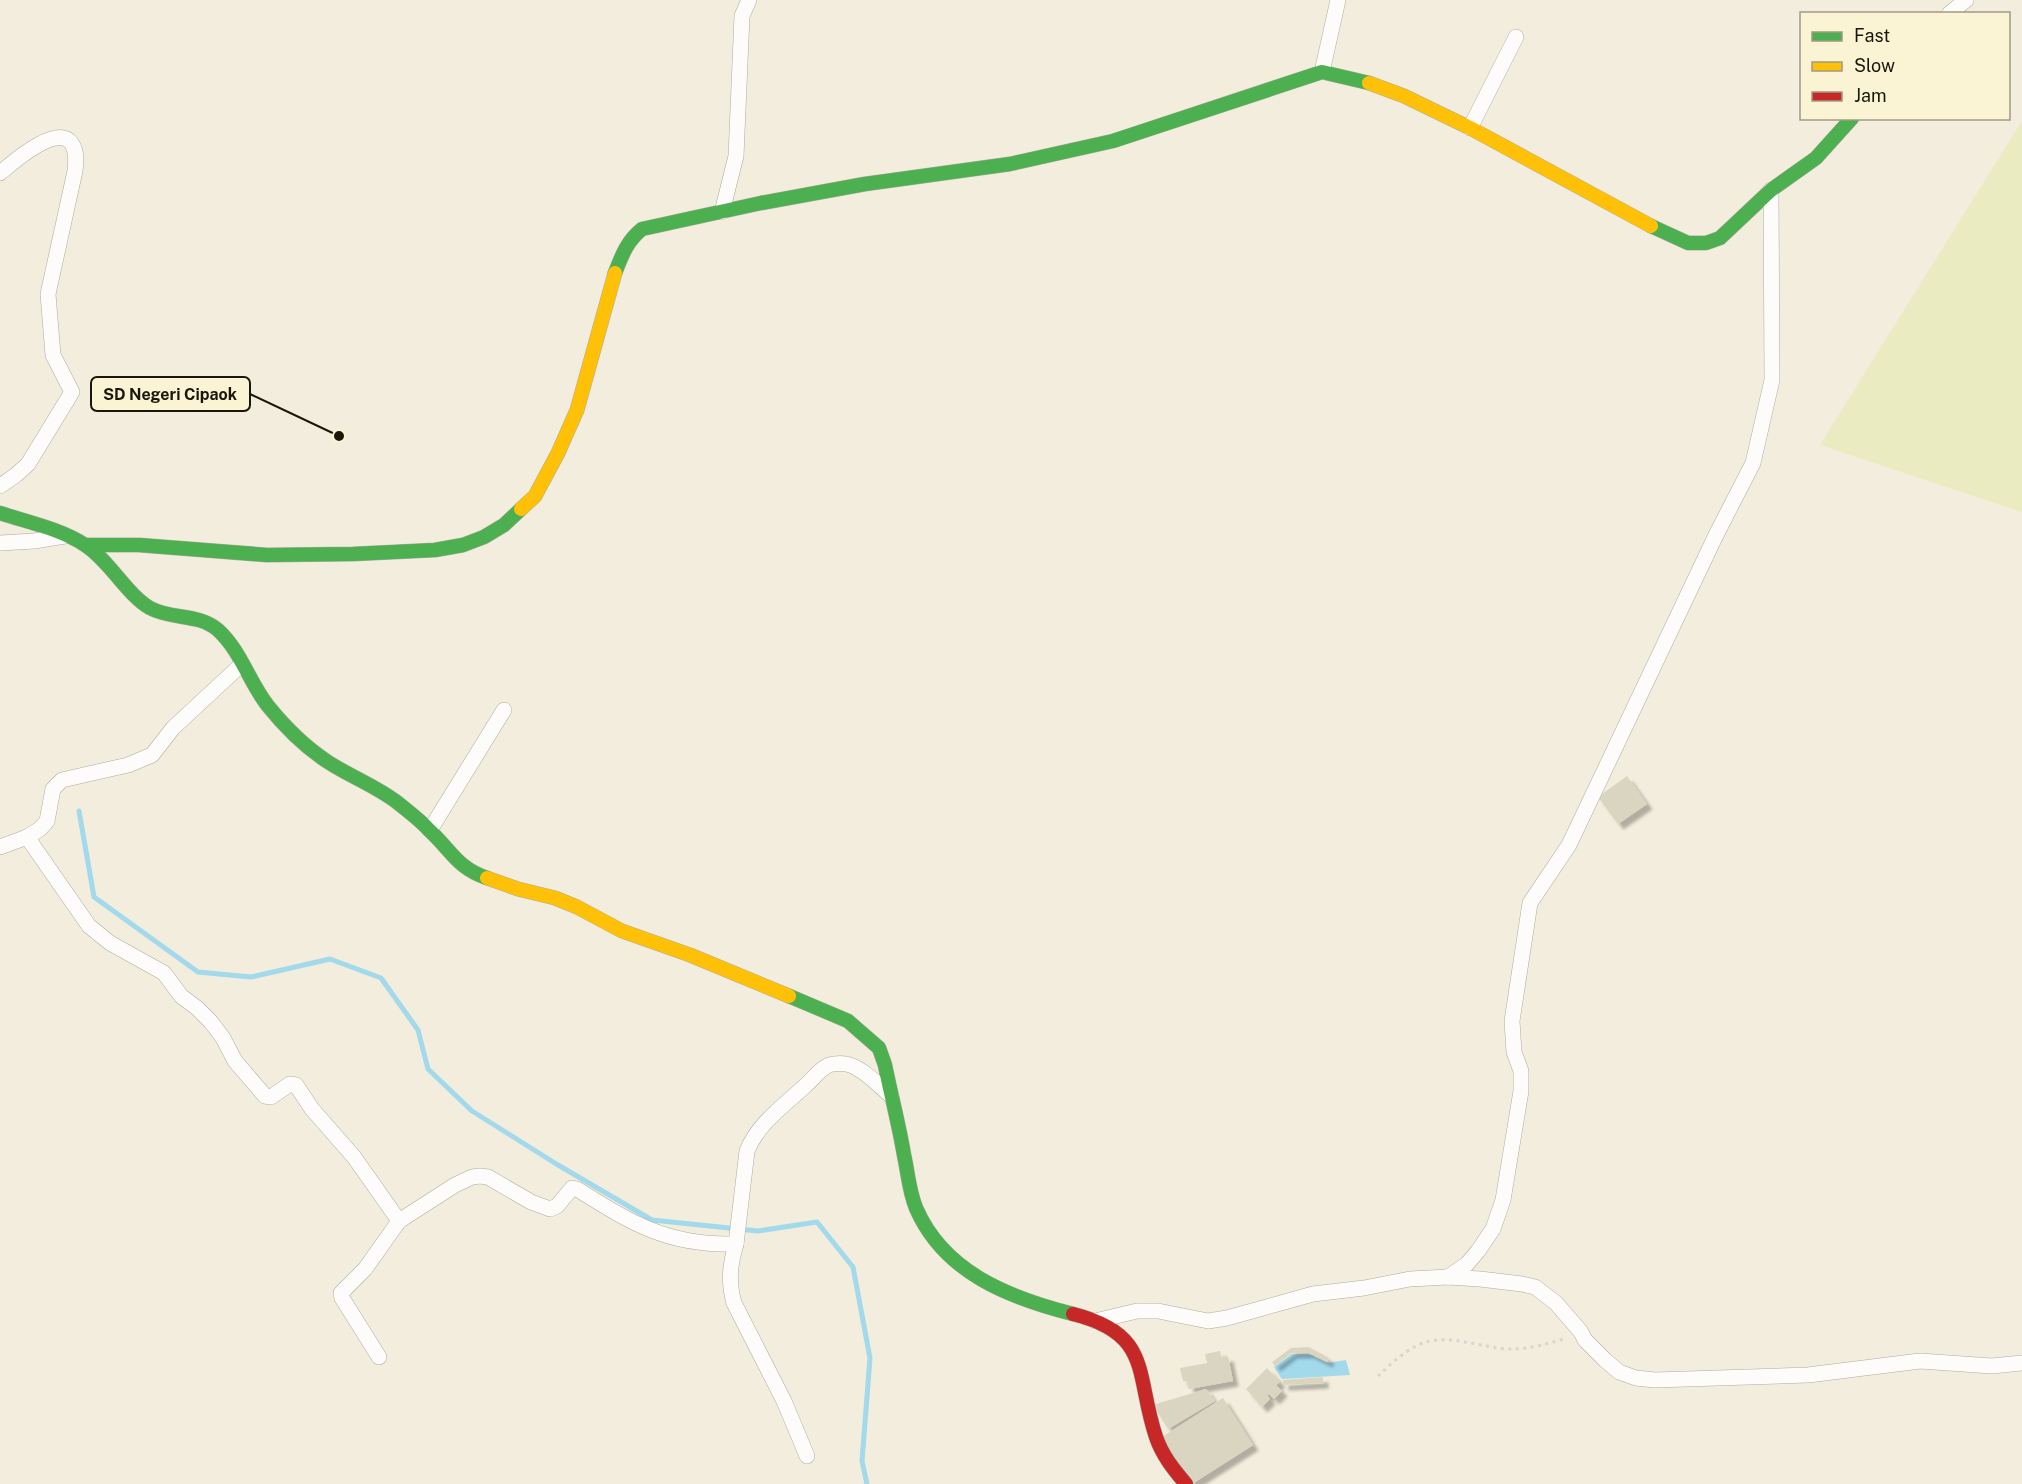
<svg xmlns="http://www.w3.org/2000/svg" width="2022" height="1484" viewBox="0 0 2022 1484" font-family="'Public Sans',sans-serif">
	<style>
		.green { fill: #eaebc0 }
		.water { fill: #a2d9eb }
		.lines { fill: none; stroke-linecap: round; stroke-linejoin: round }
		.stream { stroke: #a2d9eb; stroke-width: 5 }
		.building { fill: #dad5c0; filter: url(#shadow) }
		.street-casing { stroke: #afac9f; stroke-width: 16 }
		.fast-casing { stroke: #afac9f; stroke-width: 15 }
		.slow-casing { stroke: #afac9f; stroke-width: 15 }
		.jam-casing { stroke: #afac9f; stroke-width: 15 }
		.path { stroke: #d7d6d1; stroke-width: 3; stroke-dasharray: 3 4.5; stroke-linecap: butt }
		.street { stroke: #fdfcfa; stroke-width: 15 }
		.fast { stroke: #4caf50; stroke-width: 14 }
		.slow { stroke: #ffc107; stroke-width: 14 }
		.jam { stroke: #c62828; stroke-width: 14 }
		.leader { fill: none; stroke: #19170b; stroke-width: 2 }
		.callout-dot { fill: #19170b; stroke: #faf3d4; stroke-width: 2 }
		.callout { fill: #faf3d4; stroke: #19170b; stroke-width: 2 }
		.callout-label { font-size: 16px; text-anchor: middle; font-weight: bold; fill: #19170b }
	</style>
	<defs>
		<filter id="shadow"><feDropShadow dx="5.5" dy="5.5" stdDeviation="1.5" flood-color="#0004"/></filter>
	</defs>
	<rect width="100%" height="100%" fill="#f2eddc"/>
	<polygon class="green" points="2022,121 2022,512 1820,445"/>
	<polygon class="water" points="1292,1354 1308,1354 1328,1363 1346,1360 1350,1375 1282,1379 1274,1367"/>
	<g class="lines">
		<polyline class="stream" points="79,811 94,897 198,972 251,977 330,959 381,978 418,1030 428,1069 472,1111 558,1165 652,1220 758,1231 817,1222 853,1267 870,1358 862,1461 867,1484"/>
	</g>
	<g class="building">
		<polygon points="1627,776 1647,804 1618,824 1598,797"/>
		<polygon points="1309,1347 1329,1358 1327,1362 1309,1353 1292,1353 1275,1366 1272,1362 1291,1348"/>
		<polygon points="1220,1351 1221,1357 1228,1356 1233,1381 1189,1389 1187,1381 1183,1381 1180,1368 1207,1363 1205,1354"/>
		<polygon points="1267,1368 1280,1382 1276,1385 1282,1391 1274,1399 1269,1394 1267,1395 1270,1399 1262,1407 1246,1389"/>
		<polygon points="1323,1377 1323,1383 1283,1385 1283,1380"/>
		<polygon points="1206,1389 1215,1401 1168,1429 1153,1405"/>
		<polygon points="1223,1398 1253,1445 1192,1484 1162,1437"/>
	</g>
	<g class="lines">
		<defs>
			<g id="street">
				<polyline points="1949,14 1966,0"/>
				<polyline points="1322,72 1338,0"/>
				<polyline points="1470,128 1516,37"/>
				<path d="M0,173C12,163 58,122 72,144C77,152 76,162 75,171L48,294L53,355L72,392L28,464L16,475L0,486"/>
				<polyline points="722,212 736,156 742,16 749,0"/>
				<polyline points="0,543 34,541 65,536"/>
				<polyline points="430,830 504,710"/>
				<polyline points="27,837 89,926 110,943 164,973 181,996 197,1008 211,1022 223,1038 235,1061 265,1096 271,1097 290,1084 296,1085 312,1109 354,1157 399,1221"/>
				<polyline points="0,847 27,837 40,829 47,821 53,789 62,780 128,765 152,755 173,728 242,664"/>
				<path d="M736,1244C730,1265 728,1281 734,1303L784,1401L807,1456"/>
				<polyline points="1448,1277 1467,1264 1478,1251 1493,1229 1503,1200 1521,1091 1521,1071 1514,1052 1512,1021 1530,903 1569,845 1716,535 1753,463 1772,380 1771,190"/>
				<polyline points="1095,1321 1137,1311 1158,1311 1208,1321 1227,1318 1313,1294 1364,1288 1410,1279 1448,1277 1480,1279 1522,1284 1535,1287 1556,1303 1581,1332 1585,1340 1605,1360 1619,1372 1636,1378 1655,1380 1808,1375 1920,1361 1992,1366 2022,1363"/>
				<path d="M379,1357L342,1298L341,1293L365,1269L399,1221L455,1185L472,1177L480,1176L488,1177L531,1202L550,1209L557,1206L572,1188L577,1189C631,1223 668,1246 736,1244L747,1151C758,1123 785,1105 806,1085C813,1079 818,1071 827,1066C832,1063 844,1063 850,1065C865,1070 879,1086 891,1096"/>
			</g>
			<g id="fast">
				<polyline points="1651,226 1688,243 1706,243 1720,238 1771,190 1816,158 1852,118"/>
				<path d="M615,273C622,255 627,241 642,229L761,203L865,184L1010,164L1113,141L1322,72L1369,83"/>
				<path d="M0,513C27,522 61,529 85,545C109,560 127,595 150,608C172,620 198,613 218,630C241,651 249,682 268,706C285,727 305,747 328,762C351,777 376,786 398,803C409,812 420,820 429,830C451,850 457,868 487,878"/>
				<polyline points="86,545 139,545 267,555 353,554 435,550 463,545 484,537 504,525 521,509"/>
				<path d="M789,996L848,1021L879,1048L885,1065C891,1095 899,1125 904,1155C908,1173 909,1191 916,1208C944,1273 1010,1298 1073,1314"/>
			</g>
			<g id="slow">
				<polyline points="1369,83 1404,96 1470,128 1651,226"/>
				<polyline points="521,509 535,496 558,453 577,410 615,273"/>
				<polyline points="487,878 518,889 555,898 577,907 622,931 690,955 789,996"/>
			</g>
			<path id="jam" d="M1073,1314C1153,1334 1135,1375 1156,1437C1162,1455 1174,1470 1186,1484"/>
		</defs>
		<use href="#street" class="street-casing"/>
		<use href="#fast" class="fast-casing"/>
		<use href="#slow" class="slow-casing"/>
		<use href="#jam" class="jam-casing"/>
		<path class="path" d="M1378,1376C1391,1364 1406,1349 1423,1343C1451,1333 1483,1349 1511,1349C1529,1349 1548,1344 1566,1338"/>
		<use href="#street" class="street"/>
		<use href="#fast" class="fast"/>
		<use href="#slow" class="slow"/>
		<use href="#jam" class="jam"/>
	</g>
	<path class="leader" d="M339 436L250 394"/>
	<circle class="callout-dot" cx="339" cy="436" r="6"/>
	<rect class="callout" x="91" y="377" width="159" height="34" rx="6"/>
	<g class="callout-label">
		<text x="170" y="400">SD Negeri Cipaok</text>
	</g>
	<rect x="1800" y="12" width="210" height="108" fill="#faf3d4" stroke="#a09b84" stroke-width="1.5"/>
	<rect x="1812" y="32" width="30" height="9" fill="#4caf50" stroke="#a09b84" stroke-width="1.5"/>
	<text x="1854" y="42" font-size="18" fill="#19170b">Fast</text>
	<rect x="1812" y="62" width="30" height="9" fill="#ffc107" stroke="#a09b84" stroke-width="1.5"/>
	<text x="1854" y="72" font-size="18" fill="#19170b">Slow</text>
	<rect x="1812" y="92" width="30" height="9" fill="#c62828" stroke="#a09b84" stroke-width="1.5"/>
	<text x="1854" y="102" font-size="18" fill="#19170b">Jam</text>
</svg>
